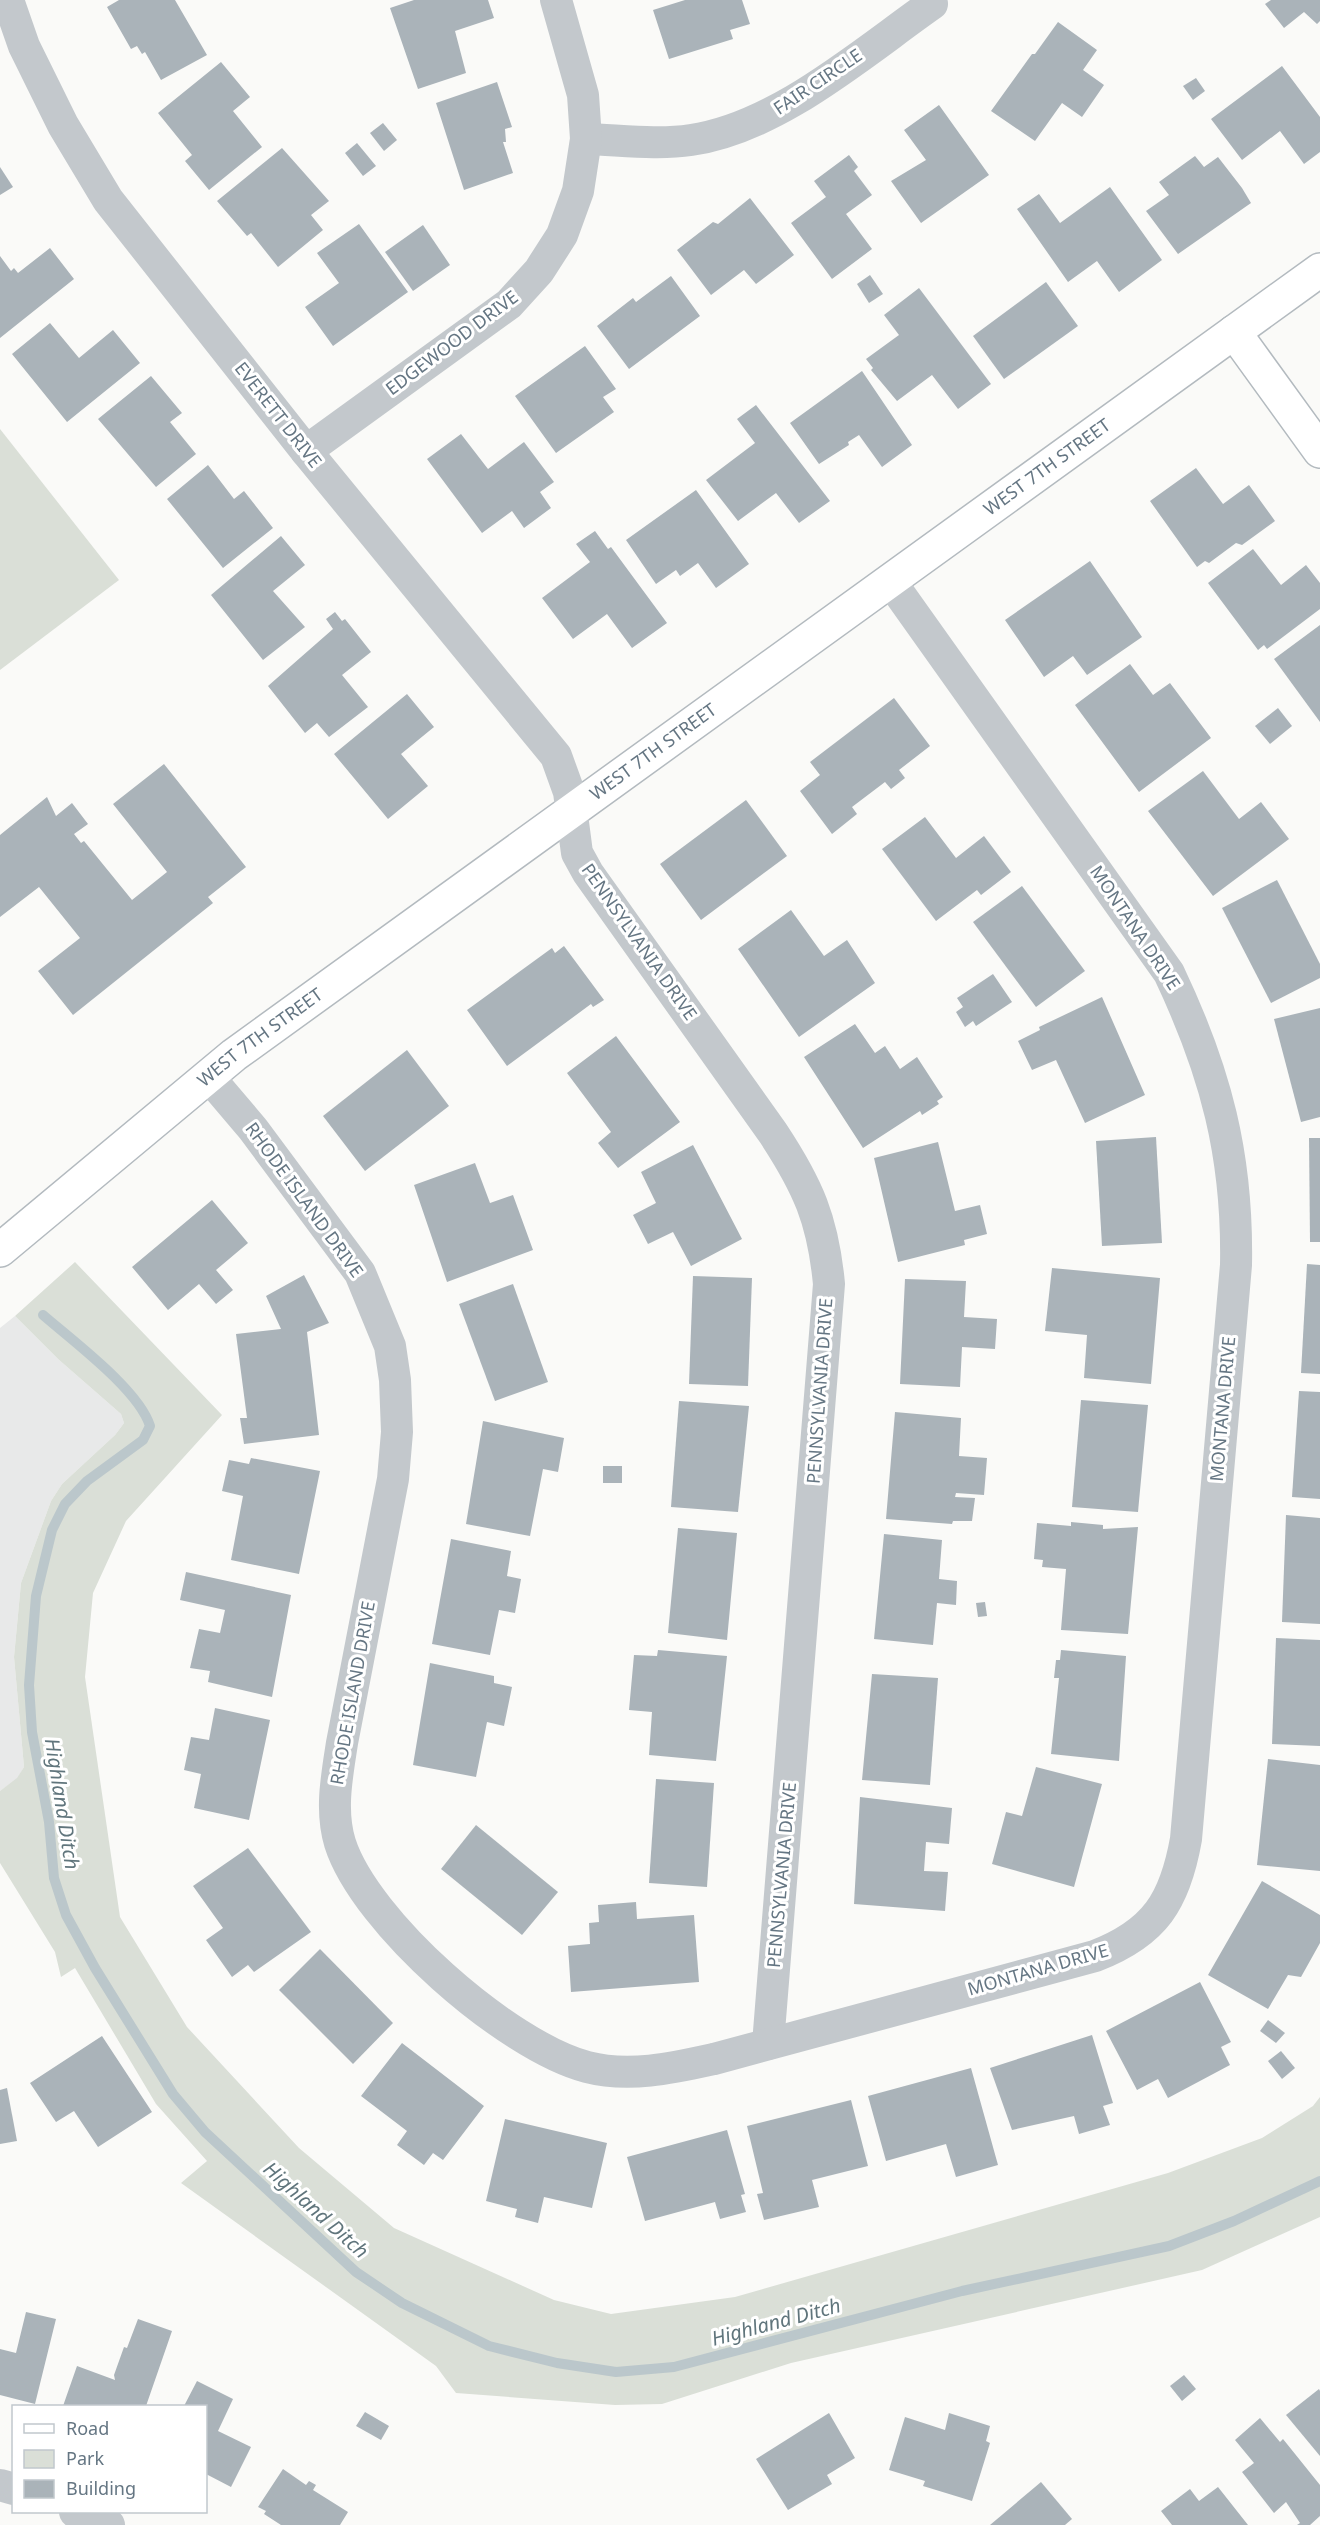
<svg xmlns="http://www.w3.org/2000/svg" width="1320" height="2525" viewBox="0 0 1320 2525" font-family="'Noto Sans',sans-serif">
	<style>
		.built { fill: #e8e9e9 }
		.green { fill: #dadfd7 }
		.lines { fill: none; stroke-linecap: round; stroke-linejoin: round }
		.stream { stroke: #bbc7cb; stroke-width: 10 }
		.building { fill: #aab3b9 }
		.secondary-casing { stroke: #b3babf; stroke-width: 36 }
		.street { stroke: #c3c8cc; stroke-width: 32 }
		.secondary { stroke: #fff; stroke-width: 33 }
		.labels { text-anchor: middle; stroke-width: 6; stroke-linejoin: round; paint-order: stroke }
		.street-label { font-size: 18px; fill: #657683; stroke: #fff }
		.water-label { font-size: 20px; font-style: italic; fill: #60757c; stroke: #fff }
	</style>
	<rect width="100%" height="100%" fill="#fafaf8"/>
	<polygon class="built" points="15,1316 58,1359 121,1414 124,1423 115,1435 62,1484 51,1501 21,1583 14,1657 24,1767 17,1779 0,1791 0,1328"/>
	<g class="green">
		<polygon points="0,429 119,580 0,670"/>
		<polygon points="75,1262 222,1415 126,1521 93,1593 85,1677 120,1917 187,2027 299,2148 394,2228 554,2300 611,2314 735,2297 1168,2173 1262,2138 1313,2106 1320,2097 1320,2217 1202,2270 791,2363 662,2404 615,2405 456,2393 436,2366 181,2183 207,2161 156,2104 75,1968 61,1977 55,1952 0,1863 0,1791 17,1778 24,1767 14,1657 21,1583 51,1501 62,1484 115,1435 124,1423 121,1414 58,1359 15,1316"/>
	</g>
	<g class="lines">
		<path class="stream" d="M43,1315C73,1341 139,1390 150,1426L143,1440L87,1481L65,1504L52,1530L36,1596L29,1685L32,1732L49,1822L54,1878L66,1915L95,1968L173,2094L205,2132L356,2272L402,2303L489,2346L557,2363L616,2372L674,2367L962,2291L1169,2246L1234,2221L1320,2181"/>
	</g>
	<g class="building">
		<polygon points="119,0 175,0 207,55 161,80 145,52 142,54 137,46 131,49 107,7"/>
		<polygon points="414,0 488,0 494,18 455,31 466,73 418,89 390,8"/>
		<polygon points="685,0 742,0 750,24 730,30 733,39 669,59 653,10"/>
		<polygon points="1271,0 1320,0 1320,21 1317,24 1304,12 1284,28 1265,4"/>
		<polygon points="1058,22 1097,50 1083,70 1104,85 1082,117 1062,103 1035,141 991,111 1032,54 1035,54"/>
		<polygon points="221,62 250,97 233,111 262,147 209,190 185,161 192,155 158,113"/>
		<polygon points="1282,66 1320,117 1320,152 1304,164 1280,131 1242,160 1211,119"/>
		<polygon points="1196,78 1205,91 1193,100 1183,86"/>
		<polygon points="497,82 512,127 505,129 506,142 503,142 513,173 464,190 436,103"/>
		<polygon points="939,105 989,175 921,223 891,181 926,160 904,130"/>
		<polygon points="383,123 397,140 384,151 370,133"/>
		<polygon points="357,143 376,166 363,176 345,153"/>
		<polygon points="282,148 329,201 311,215 323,230 278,267 251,233 247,236 217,201"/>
		<polygon points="849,155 858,167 854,171 872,195 846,214 872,249 832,279 791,223 826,197 814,181"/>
		<polygon points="1195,156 1204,167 1218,157 1242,188 1251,203 1178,254 1146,211 1169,195 1159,182"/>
		<polygon points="0,167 13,187 0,195"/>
		<polygon points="1110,187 1162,260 1119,292 1097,261 1068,282 1017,209 1039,194 1060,223"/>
		<polygon points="750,198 794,255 756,284 744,270 711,295 677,250 713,222 718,224"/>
		<polygon points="359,224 408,292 333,346 305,307 339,283 317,253"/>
		<polygon points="423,225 450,265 413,291 385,252"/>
		<polygon points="50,248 74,279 0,338 0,256 11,271 14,268 18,273"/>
		<polygon points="870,275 883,294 869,303 857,284"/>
		<polygon points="671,276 700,316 629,369 597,326 633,298 636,302"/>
		<polygon points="1046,282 1078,326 1004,379 973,336"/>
		<polygon points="919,288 991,384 958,409 932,375 897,401 871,370 873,368 866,359 899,335 884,315"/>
		<polygon points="50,323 79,358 113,330 140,363 67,422 12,354"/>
		<polygon points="585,346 616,389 603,397 614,412 556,453 515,396"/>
		<polygon points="862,371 912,445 882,467 859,435 848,442 849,445 819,464 790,423"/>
		<polygon points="151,376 182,413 170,422 196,454 156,487 98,419"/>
		<polygon points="756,405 830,501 799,523 776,493 738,521 706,480 755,443 737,419"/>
		<polygon points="461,434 488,469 524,442 554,482 540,492 551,508 524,528 512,511 482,533 427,459"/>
		<polygon points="208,465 234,499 244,491 273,528 223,568 167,499"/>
		<polygon points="1196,468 1223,504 1249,485 1275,521 1242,545 1236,543 1209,563 1205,561 1197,567 1150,501"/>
		<polygon points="696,490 749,564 716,588 698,563 680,576 676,570 656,584 626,540"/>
		<polygon points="595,531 608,549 611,547 667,623 632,648 607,614 573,639 542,598 590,562 576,544"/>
		<polygon points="281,536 305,565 273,591 305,627 263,660 211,595"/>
		<polygon points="1253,549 1281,585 1306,565 1320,583 1320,609 1267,649 1264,645 1258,650 1208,583"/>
		<polygon points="1090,561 1142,637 1087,675 1073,656 1044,677 1005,620"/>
		<polygon points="335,612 342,621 345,619 371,652 342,675 368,707 329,737 317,723 305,733 268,686 333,629 326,619"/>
		<polygon points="1320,625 1320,722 1274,659"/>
		<polygon points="1130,664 1153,695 1170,683 1211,738 1139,792 1075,705"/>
		<polygon points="407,694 434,727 401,754 428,786 388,819 334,754"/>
		<polygon points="894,698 930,746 899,770 905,778 891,789 885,782 852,807 857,814 832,834 800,791 820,775 810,762"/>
		<polygon points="1278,708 1292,726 1270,744 1255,726"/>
		<polygon points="164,764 246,867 208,897 213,903 73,1015 38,971 80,938 39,887 0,917 0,835 47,797 56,816 72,803 88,824 74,834 81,843 84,841 132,900 167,872 113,804"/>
		<polygon points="1203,771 1239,819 1261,802 1289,839 1213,896 1148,811"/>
		<polygon points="746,800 787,856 701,920 660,864"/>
		<polygon points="925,817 956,858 984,836 1011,872 981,895 977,890 936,921 882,849"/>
		<polygon points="1277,880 1320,964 1320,978 1271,1003 1222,908"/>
		<polygon points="1022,886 1085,971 1036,1007 973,922"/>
		<polygon points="791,910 824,956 847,940 875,983 799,1037 738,949"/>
		<polygon points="564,946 604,1000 593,1007 591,1004 507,1066 467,1010 552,948 555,953"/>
		<polygon points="993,974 1012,1002 976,1026 973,1021 965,1027 956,1012 963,1007 957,998"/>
		<polygon points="1102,997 1145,1095 1085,1123 1056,1060 1032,1070 1018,1041 1040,1030 1039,1027"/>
		<polygon points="1320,1008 1320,1117 1301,1122 1274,1019"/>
		<polygon points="855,1024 875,1053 885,1046 900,1069 917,1057 943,1097 937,1101 939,1104 922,1115 920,1111 863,1148 804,1057"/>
		<polygon points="616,1036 680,1122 618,1168 598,1143 611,1132 567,1073"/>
		<polygon points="407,1050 449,1106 365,1171 323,1116"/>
		<polygon points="1156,1137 1162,1243 1102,1246 1096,1141"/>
		<polygon points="1309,1138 1320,1138 1320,1242 1310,1242"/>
		<polygon points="938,1142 955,1211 980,1205 987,1234 964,1240 965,1245 898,1262 874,1158"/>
		<polygon points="693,1145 742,1239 691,1266 673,1232 648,1244 633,1215 656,1203 641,1172"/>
		<polygon points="475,1163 490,1203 513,1195 533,1250 447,1282 414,1185"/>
		<polygon points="212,1200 248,1243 216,1270 233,1290 216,1304 199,1284 168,1310 132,1267"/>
		<polygon points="1307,1264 1320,1265 1320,1374 1301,1373"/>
		<polygon points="1052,1268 1160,1278 1151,1384 1084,1378 1087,1335 1045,1331"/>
		<polygon points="304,1275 329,1323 307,1332 319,1435 244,1444 240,1418 247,1418 236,1334 281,1329 266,1296"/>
		<polygon points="693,1276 752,1278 748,1386 689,1384"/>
		<polygon points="905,1279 966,1281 964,1317 997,1319 995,1349 962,1347 960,1387 900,1384"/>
		<polygon points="513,1284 548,1382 495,1401 459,1304"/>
		<polygon points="1299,1391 1320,1392 1320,1499 1292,1497"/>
		<polygon points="1081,1400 1148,1405 1138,1512 1072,1507"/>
		<polygon points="679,1401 749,1406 738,1512 671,1507"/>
		<polygon points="895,1412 961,1418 959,1456 987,1458 984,1495 956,1493 955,1497 975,1498 972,1521 953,1521 952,1524 886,1519"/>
		<polygon points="483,1421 564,1438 558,1472 543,1469 530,1536 466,1524"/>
		<polygon points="251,1458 320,1471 299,1574 231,1560 243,1496 222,1491 229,1460 249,1464"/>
		<rect x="603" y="1466" width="19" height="17"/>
		<polygon points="1286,1515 1320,1518 1320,1624 1282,1622"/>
		<polygon points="1071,1522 1103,1525 1103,1529 1138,1527 1128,1634 1061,1630 1066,1569 1042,1567 1043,1560 1034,1559 1037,1523 1071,1526"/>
		<polygon points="678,1528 737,1533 727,1640 668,1633"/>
		<polygon points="884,1534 942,1540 939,1579 957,1581 956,1605 937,1603 933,1645 874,1639"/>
		<polygon points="451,1539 511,1551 507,1576 521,1579 515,1613 499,1610 490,1655 432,1644"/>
		<polygon points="186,1572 291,1595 272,1697 208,1682 210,1671 190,1668 199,1629 220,1633 225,1610 180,1600"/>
		<polygon points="985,1602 987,1616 978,1617 976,1603"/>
		<polygon points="1276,1638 1320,1640 1320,1746 1272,1744"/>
		<polygon points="658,1650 727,1656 716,1761 649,1755 652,1712 629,1710 634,1655 657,1656"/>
		<polygon points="1061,1650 1126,1656 1119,1761 1051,1754 1059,1678 1054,1678 1056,1660 1060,1660"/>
		<polygon points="430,1663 494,1676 494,1683 512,1687 504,1726 487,1722 476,1777 413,1765"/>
		<polygon points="872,1674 938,1678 930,1785 862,1780"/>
		<polygon points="215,1708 270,1720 249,1820 194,1808 201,1774 184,1770 191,1737 209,1740"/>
		<polygon points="1268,1759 1320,1765 1320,1871 1257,1865"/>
		<polygon points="1036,1767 1102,1784 1074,1887 992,1864 1006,1812 1022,1816"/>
		<polygon points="656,1779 714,1783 707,1887 649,1883"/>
		<polygon points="860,1797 952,1808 949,1844 926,1842 924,1871 948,1872 945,1911 854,1904"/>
		<polygon points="476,1825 558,1892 522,1935 441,1869"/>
		<polygon points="248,1848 311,1932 254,1972 248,1965 232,1977 206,1940 223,1928 193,1886"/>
		<polygon points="1262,1881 1320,1915 1320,1943 1301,1977 1288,1975 1268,2009 1208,1975"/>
		<polygon points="636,1902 637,1919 694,1915 699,1982 571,1992 568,1946 590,1944 589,1923 599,1922 598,1905"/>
		<polygon points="320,1949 393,2023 353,2064 279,1990"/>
		<polygon points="1200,1982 1231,2042 1221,2047 1230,2065 1168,2098 1158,2079 1137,2090 1106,2031"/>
		<polygon points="1268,2020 1285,2033 1276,2043 1260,2031"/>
		<polygon points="1092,2035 1113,2103 1103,2106 1110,2125 1079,2134 1074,2116 1012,2130 990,2068"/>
		<polygon points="102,2036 152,2112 98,2147 74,2111 56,2122 30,2083"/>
		<polygon points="402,2043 484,2106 443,2160 433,2153 424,2165 397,2145 407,2131 361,2096"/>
		<polygon points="1281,2051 1295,2068 1282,2079 1268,2061"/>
		<polygon points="971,2068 998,2165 956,2177 946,2144 886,2161 868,2096"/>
		<polygon points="7,2088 17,2141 0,2144 0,2090"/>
		<polygon points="851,2100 868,2166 812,2180 819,2207 764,2220 757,2194 763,2193 747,2126"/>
		<polygon points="505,2119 607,2143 592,2208 544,2197 538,2223 515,2217 517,2209 486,2201"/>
		<polygon points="727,2130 745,2194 741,2195 746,2212 720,2219 715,2202 645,2221 627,2157"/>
		<polygon points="26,2312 56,2319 35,2404 0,2395 0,2349 16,2353"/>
		<polygon points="138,2319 172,2331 146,2406 63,2406 77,2366 115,2380 114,2375 124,2347 127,2348"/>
		<polygon points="1184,2375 1196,2389 1182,2401 1170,2386"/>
		<polygon points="197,2381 233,2399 218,2431 251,2447 231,2487 206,2474 206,2406 184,2406"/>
		<polygon points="1319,2389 1320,2391 1320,2456 1286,2415"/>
		<polygon points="365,2412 389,2426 381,2440 356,2426"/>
		<polygon points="829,2413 855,2458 827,2475 832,2484 788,2510 756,2459"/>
		<polygon points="949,2413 990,2426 986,2441 990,2443 972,2501 923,2486 925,2481 889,2470 905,2417 945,2430"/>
		<polygon points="1260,2418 1280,2442 1283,2439 1320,2485 1320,2516 1310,2525 1297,2525 1300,2523 1286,2502 1274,2513 1242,2472 1254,2463 1235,2440"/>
		<polygon points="283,2469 306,2485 309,2481 316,2485 313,2490 348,2512 340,2525 281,2525 264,2514 266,2511 258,2507"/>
		<polygon points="1041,2482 1072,2519 1065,2525 990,2525"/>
		<polygon points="1218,2487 1248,2525 1172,2525 1161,2511 1190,2489 1199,2501"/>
	</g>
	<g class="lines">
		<defs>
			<g id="secondary">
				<polyline points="1234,332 1320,451"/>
				<path id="s1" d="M0,1250L234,1055L1320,270"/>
			</g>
		</defs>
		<use href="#secondary" class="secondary-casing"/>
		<g class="street">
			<path d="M8,0L24,46L63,125L108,200L306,451L556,756L569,792L577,853L588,873L773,1133C808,1186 823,1220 829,1284L768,2044"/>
			<path d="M586,139C620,140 657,145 691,140C777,128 862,53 932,4"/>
			<polyline points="306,451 509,304 539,271 562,235 578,191 586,139 583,95 556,0"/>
			<path d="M208,1076L253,1129L360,1273L390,1346L395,1380L397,1432L393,1479L342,1743C337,1776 330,1810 340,1843C365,1922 507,2046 587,2067C629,2078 673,2068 714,2059L1095,1956C1155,1933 1175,1901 1186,1839L1236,1265C1238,1156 1216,1072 1169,973L891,582"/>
			<polyline points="0,2485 14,2489"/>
			<polyline points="75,2512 109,2525"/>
		</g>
		<use href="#secondary" class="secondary"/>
	</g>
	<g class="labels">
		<g class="street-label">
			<text transform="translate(818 82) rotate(-34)" y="6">FAIR CIRCLE</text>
			<text transform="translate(452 343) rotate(-37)" y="6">EDGEWOOD DRIVE</text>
			<text transform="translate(278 415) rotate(52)" y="6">EVERETT DRIVE</text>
			<text dy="6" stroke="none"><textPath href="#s1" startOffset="1308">WEST 7TH STREET</textPath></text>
			<text dy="6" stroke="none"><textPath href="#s1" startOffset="822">WEST 7TH STREET</textPath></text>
			<text transform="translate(1135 928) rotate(56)" y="6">MONTANA DRIVE</text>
			<text transform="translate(639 942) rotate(55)" y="6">PENNSYLVANIA DRIVE</text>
			<text dy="6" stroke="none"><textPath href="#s1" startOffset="336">WEST 7TH STREET</textPath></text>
			<text transform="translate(304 1200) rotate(54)" y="6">RHODE ISLAND DRIVE</text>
			<text transform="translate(820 1391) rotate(-86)" y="6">PENNSYLVANIA DRIVE</text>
			<text transform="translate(1223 1409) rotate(-85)" y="6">MONTANA DRIVE</text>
			<text transform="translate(353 1693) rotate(-80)" y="6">RHODE ISLAND DRIVE</text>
			<text transform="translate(782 1875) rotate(-85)" y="6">PENNSYLVANIA DRIVE</text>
			<text transform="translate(1038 1970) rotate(-16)" y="6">MONTANA DRIVE</text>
		</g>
		<g class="water-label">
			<text transform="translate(62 1804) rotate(81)" y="7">Highland Ditch</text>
			<text transform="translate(316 2210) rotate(42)" y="7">Highland Ditch</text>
			<text transform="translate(776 2322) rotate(-15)" y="7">Highland Ditch</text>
		</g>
	</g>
	<rect x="12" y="2405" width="195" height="108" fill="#ffffff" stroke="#c1c8cd" stroke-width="1.5"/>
	<rect x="24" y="2424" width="30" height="9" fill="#ffffff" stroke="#c1c8cd" stroke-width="1.5"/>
	<text x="66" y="2435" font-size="18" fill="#657683">Road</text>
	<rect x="24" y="2450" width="30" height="18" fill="#dadfd7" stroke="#c1c8cd" stroke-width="1.5"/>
	<text x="66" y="2465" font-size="18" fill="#657683">Park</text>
	<rect x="24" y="2480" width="30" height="18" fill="#aab3b9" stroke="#c1c8cd" stroke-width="1.5"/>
	<text x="66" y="2495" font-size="18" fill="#657683">Building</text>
</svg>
